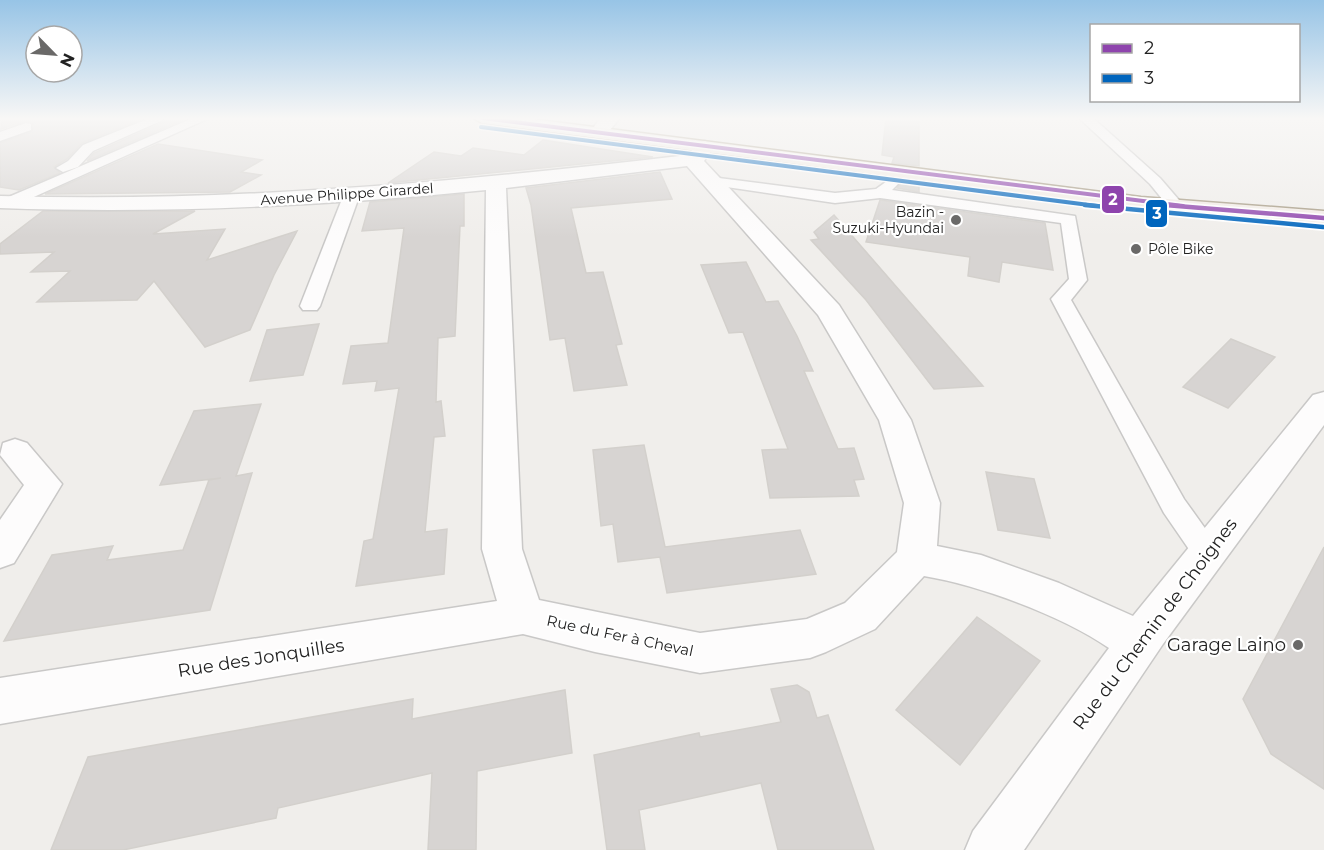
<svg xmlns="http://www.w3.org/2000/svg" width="1324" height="850" viewBox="0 0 1324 850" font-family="Montserrat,sans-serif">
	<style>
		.building { fill: #d7d4d2; stroke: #d3d0cc; stroke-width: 1.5 }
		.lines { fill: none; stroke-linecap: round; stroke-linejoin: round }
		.service-casing { stroke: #c9c8c7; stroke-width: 3 }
		.minor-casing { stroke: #c9c8c7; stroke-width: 3 }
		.primary-casing { stroke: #a79c86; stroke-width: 3 }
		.service { fill: #fdfcfc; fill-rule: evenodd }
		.minor { fill: #fdfcfc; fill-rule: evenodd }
		.primary { fill: #f3ede7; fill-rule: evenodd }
		.bus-1-far1-casing { stroke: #fff; stroke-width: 7 }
		.bus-1-casing { stroke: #fff; stroke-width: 8 }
		.bus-2-far1-casing { stroke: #fff; stroke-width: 7 }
		.bus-2-casing { stroke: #fff; stroke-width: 8 }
		.bus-1-far1 { stroke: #8e44ad; stroke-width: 4 }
		.bus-1 { stroke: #8e44ad; stroke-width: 4.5 }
		.bus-2-far1 { stroke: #0065bd; stroke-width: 4 }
		.bus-2 { stroke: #0065bd; stroke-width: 4.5 }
		.poi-dot { fill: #6a6968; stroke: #fff; stroke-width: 2 }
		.labels { text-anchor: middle; stroke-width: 4.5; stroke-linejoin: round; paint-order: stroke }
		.far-street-label { font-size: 14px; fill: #222; stroke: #fff }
		.far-poi-label { font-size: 14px; fill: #222; stroke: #fff; text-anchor: end }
		.street-label { font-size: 15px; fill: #222; stroke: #fff }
		.near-street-label { font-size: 18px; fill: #222; stroke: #fff }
		.near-poi-label { font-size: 18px; fill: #222; stroke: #fff; text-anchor: end }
		.line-badge { stroke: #fff; stroke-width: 2 }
		.badge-label { font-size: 16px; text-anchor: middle; font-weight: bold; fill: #fff }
	</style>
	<rect width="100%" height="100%" fill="#f0eeeb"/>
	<g class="building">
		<polygon points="2,118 144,118 82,143 67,159 54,167 60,173 19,190 0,187 0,143 32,132 33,124 25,121 1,129"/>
		<polygon points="164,118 187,118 87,161 94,153 164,122"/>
		<polygon points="886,118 919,118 919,166 892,163 894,157 882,155"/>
		<polygon points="543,140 653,157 388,183 434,152 461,156 473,148 524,155"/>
		<polygon points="158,144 262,160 241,172 261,175 230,192 45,194"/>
		<polygon points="660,172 672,199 571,208 586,273 603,272 622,344 616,345 627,385 574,391 565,338 550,340 531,205 526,188"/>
		<polygon points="894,179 919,182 919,192 897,188 900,184"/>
		<polygon points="464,194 464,226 460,226 455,336 438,338 436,402 441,401 445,436 434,437 425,532 447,529 444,574 356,586 364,541 373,539 399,388 375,391 377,381 343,384 351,346 388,343 404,228 362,231 370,202"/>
		<polygon points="880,200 1045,223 1053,270 1002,262 999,282 968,276 970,257 866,242"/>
		<polygon points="43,211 195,211 153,234 225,229 207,260 297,231 274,275 250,330 205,347 154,281 137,300 37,302 70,271 31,272 54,252 0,254 0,244"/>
		<polygon points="834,215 940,337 983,386 934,389 866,300 811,240 819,239 814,232"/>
		<polygon points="746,262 766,302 778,301 797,336 813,371 804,371 838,449 854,448 864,479 854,480 859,496 770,498 762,450 788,449 743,332 729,333 701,265"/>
		<polygon points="319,324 303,375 250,381 267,330"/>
		<polygon points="1231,339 1275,357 1228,408 1183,387"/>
		<polygon points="261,404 236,476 252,473 210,610 4,641 52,555 113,546 107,560 183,550 209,480 221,478 160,485 194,411"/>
		<polygon points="644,445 665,547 800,530 816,574 667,593 660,557 618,562 613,524 601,526 593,450"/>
		<polygon points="986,472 1034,479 1050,538 998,530"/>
		<polygon points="1324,547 1324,789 1271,754 1243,699"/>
		<polygon points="977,617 1040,661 960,765 896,710"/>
		<polygon points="797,685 809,692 817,718 828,715 874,850 778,850 761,783 639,810 645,850 607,850 594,755 699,733 700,737 781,722 771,689"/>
		<polygon points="565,690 572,753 477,771 476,850 428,850 432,773 278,808 276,818 123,850 51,850 88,757 413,699 412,719"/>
	</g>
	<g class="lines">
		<defs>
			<g id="service">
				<polygon points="150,118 163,120 93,151 78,167 63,172 56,168 68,161 83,145"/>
				<polygon points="193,118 205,120 16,205 4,205 2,202 4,199"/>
				<polygon points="1079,118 1093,118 1160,178 1185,207 1183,210 1171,210 1150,184"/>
				<polygon points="26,123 31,124 31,130 0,141 0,132"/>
				<polygon points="711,177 835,193 876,189 890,179 898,184 892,190 1075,216 1087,280 1071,300 1184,499 1217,545 1221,553 1217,561 1207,565 1197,561 1164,513 1051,299 1069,279 1061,223 880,198 835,203 706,184 704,181 706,178"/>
				<polygon points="352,189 360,194 320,306 317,310 303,310 300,306 344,194"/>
			</g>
			<g id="minor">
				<polygon points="601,118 620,118 604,137 592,137 589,133"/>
				<path d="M705,141L714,147L704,161L839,305L911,420L940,503L937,546L981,555L1059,583L1133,616L1313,395L1324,392V425L1163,644L1024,850H965L973,831L1109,648C1063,616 979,585 924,576L875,629L826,652L810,658L700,673L595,652L523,634L0,724V678L497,601L482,549L486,190C324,206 163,214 0,208V196C231,203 458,182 688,155L698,143ZM687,166L818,315L879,420L904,503L897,552L845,603L807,619L700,633L539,600L522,549L506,188Z"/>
				<polygon points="15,439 27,443 62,484 14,563 0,568 0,520 24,485 0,455 3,443"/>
			</g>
			<polygon id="primary" points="473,118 524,118 1141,197 1324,211 1324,225 1141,209 482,123"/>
		</defs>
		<use href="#service" class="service-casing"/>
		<use href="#minor" class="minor-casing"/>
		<use href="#primary" class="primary-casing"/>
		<use href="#service" class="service"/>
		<use href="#minor" class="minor"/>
		<use href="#primary" class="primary"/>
		<defs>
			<polyline id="bus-1-far1" points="483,118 1183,206"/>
			<polyline id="bus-1" points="1165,205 1324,218"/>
			<polyline id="bus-2-far1" points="481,127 1097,206"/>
			<polyline id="bus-2" points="1085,205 1323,227"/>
		</defs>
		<use href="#bus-1-far1" class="bus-1-far1-casing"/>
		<use href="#bus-1" class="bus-1-casing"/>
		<use href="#bus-2-far1" class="bus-2-far1-casing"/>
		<use href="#bus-2" class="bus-2-casing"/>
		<use href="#bus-1-far1" class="bus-1-far1"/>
		<use href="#bus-1" class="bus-1"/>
		<use href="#bus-2-far1" class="bus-2-far1"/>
		<use href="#bus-2" class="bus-2"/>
	</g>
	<linearGradient id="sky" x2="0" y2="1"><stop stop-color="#97c4e6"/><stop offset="0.5" stop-color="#f8f7f6"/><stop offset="1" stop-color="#f8f7f6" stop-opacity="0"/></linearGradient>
	<rect width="1324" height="237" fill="url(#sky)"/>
	<g class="poi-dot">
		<circle cx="956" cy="220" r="6"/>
		<circle cx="1136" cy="249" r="6"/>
		<circle cx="1298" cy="645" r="6"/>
	</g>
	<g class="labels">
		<g class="far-street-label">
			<text transform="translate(347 194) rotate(-4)" y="5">Avenue Philippe Girardel</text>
		</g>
		<g class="far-poi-label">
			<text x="944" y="217">Bazin -<tspan x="944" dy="16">Suzuki-Hyundai</tspan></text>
			<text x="1148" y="254" text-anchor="start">Pôle Bike</text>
		</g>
		<g class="street-label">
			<text transform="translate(620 636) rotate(12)" y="5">Rue du Fer à Cheval</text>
		</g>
		<g class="near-street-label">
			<text transform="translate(1155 624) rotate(-53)" y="6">Rue du Chemin de Choignes</text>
			<text transform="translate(261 658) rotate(-9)" y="6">Rue des Jonquilles</text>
		</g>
		<g class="near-poi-label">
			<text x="1286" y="651">Garage Laino</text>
		</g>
	</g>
	<g class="line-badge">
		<rect x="1101" y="185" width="24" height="29" rx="6" fill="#8e44ad"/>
		<rect x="1145" y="199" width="23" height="29" rx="6" fill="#0065bd"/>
	</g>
	<g class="badge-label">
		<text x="1113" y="205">2</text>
		<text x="1157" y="219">3</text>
	</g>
	<rect x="1090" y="24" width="210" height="78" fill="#ffffff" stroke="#a7a7a7" stroke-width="1.5"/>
	<rect x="1102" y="44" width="30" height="9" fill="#8e44ad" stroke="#a7a7a7" stroke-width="1.5"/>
	<text x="1144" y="54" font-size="18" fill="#222222">2</text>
	<rect x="1102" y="74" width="30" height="9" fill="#0065bd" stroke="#a7a7a7" stroke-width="1.5"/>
	<text x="1144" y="84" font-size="18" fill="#222222">3</text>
	<g transform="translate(54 54) rotate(115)"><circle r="28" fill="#ffffff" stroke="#a7a7a7" stroke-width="1.5"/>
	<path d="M0-4.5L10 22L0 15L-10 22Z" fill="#6a6968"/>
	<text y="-9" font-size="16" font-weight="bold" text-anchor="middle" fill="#222222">N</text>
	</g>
</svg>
